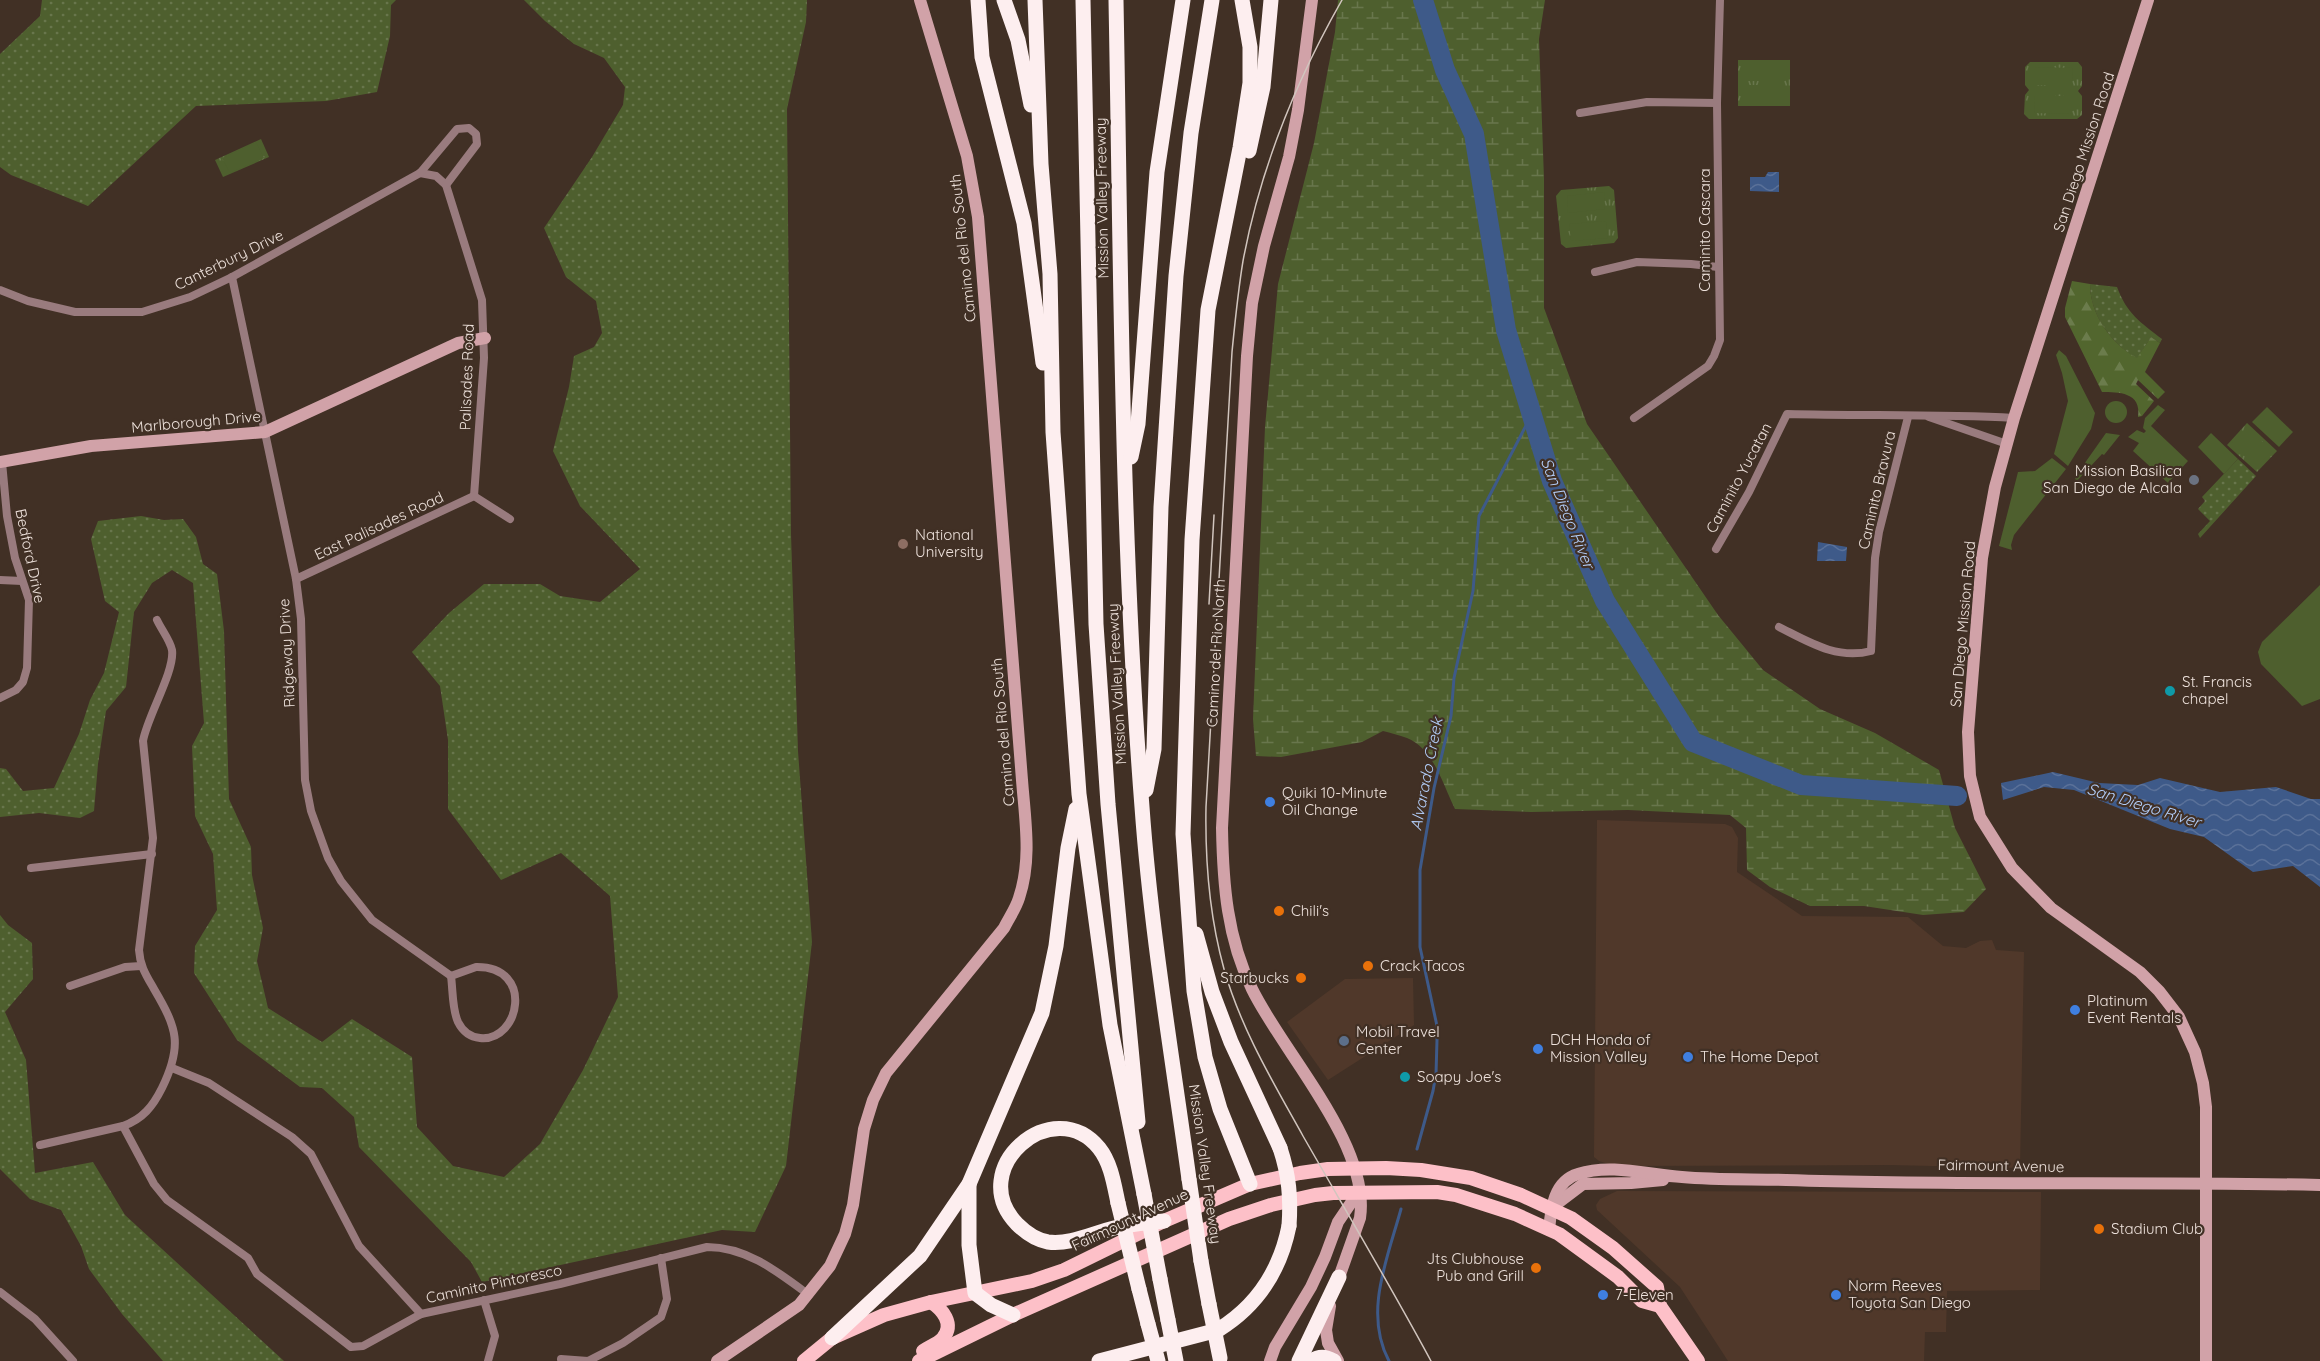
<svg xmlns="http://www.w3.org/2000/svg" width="2320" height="1361" viewBox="0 0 2320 1361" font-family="Quicksand,sans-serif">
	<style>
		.built { fill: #50382a }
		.grass { fill: url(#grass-dots) }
		.forest { fill: url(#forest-firs) }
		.wetland { fill: url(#wetland-marsh) }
		.park { fill: url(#park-tufts) }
		.garden { fill: #4e5f2e }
		.water { fill: url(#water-waves) }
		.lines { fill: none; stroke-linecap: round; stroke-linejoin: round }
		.stream { stroke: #3e5a89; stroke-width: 3 }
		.river { stroke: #3e5a89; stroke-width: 20 }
		.street { stroke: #997b7e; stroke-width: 8 }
		.secondary { stroke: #d1a2a8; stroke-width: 12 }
		.primary { stroke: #fdc0c8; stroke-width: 14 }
		.highway { stroke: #fdeeef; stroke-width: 15 }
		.tram { stroke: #d1c5be; stroke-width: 1.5 }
		.highway-bridge { stroke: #fdeeef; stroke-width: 15 }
		.worship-dot { fill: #6b7280; stroke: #413025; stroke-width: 2 }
		.education-dot { fill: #8d6e63; stroke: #413025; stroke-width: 2 }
		.culture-dot { fill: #0f9aa8; stroke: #413025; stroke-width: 2 }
		.shop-dot { fill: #3f7fe0; stroke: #413025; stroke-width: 2 }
		.food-dot { fill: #e8710a; stroke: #413025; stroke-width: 2 }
		.service-dot { fill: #5c6f8a; stroke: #413025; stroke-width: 2 }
		.labels { text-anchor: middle; stroke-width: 4.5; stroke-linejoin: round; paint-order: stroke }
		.street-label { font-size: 15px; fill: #ede1db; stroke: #413025 }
		.poi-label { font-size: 15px; fill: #ede1db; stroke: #413025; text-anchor: start }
		.water-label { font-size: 16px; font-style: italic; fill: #b2cdf8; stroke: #413025 }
	</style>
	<defs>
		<pattern id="grass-dots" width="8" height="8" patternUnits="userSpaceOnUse" patternTransform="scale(1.5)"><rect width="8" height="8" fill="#4e5f2e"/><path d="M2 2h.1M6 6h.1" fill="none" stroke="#68764c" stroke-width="1.8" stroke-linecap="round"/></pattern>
		<pattern id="forest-firs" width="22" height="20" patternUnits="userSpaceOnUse" patternTransform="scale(1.5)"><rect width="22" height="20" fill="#52662e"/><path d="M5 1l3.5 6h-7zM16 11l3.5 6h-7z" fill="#6b7c4c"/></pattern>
		<pattern id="wetland-marsh" width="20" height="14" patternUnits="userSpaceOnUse" patternTransform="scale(1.5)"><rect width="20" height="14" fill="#4e5f2e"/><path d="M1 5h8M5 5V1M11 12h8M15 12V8" fill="none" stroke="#68764c"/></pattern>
		<pattern id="park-tufts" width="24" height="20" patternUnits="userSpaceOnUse" patternTransform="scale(1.5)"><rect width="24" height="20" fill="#4e5f2e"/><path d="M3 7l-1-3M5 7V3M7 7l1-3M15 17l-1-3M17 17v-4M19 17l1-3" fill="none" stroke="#68764c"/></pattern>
		<pattern id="water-waves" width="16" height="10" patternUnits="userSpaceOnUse" patternTransform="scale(1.5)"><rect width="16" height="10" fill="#3e5a89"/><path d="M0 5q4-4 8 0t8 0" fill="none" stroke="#5a7199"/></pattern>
	</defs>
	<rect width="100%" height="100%" fill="#413025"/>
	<g class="built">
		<polygon points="1597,820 1725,824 1732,827 1738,838 1737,872 1802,916 1908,917 1943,946 1966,948 1980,941 1992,940 1996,950 2024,952 2020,1168 1890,1165 1614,1166 1599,1161 1594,1157"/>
		<polygon points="1413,978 1414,1025 1328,1080 1287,1022 1345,979"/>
		<polygon points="1617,1191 2041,1192 2040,1290 1947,1291 1946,1332 1925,1332 1924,1361 1728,1361 1680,1287 1597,1210 1596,1205 1600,1199"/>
	</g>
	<g class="grass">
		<polygon points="42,0 396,0 391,5 390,36 377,92 326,101 196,106 88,206 11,175 0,167 0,54 40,16"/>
		<polygon points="524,0 807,0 806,22 787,109 791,534 798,751 812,942 786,1166 755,1232 722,1230 482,1282 471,1262 359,1147 354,1117 322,1088 300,1087 237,1040 194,973 195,946 217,910 213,854 195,816 192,746 204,723 193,583 172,570 152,583 134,612 126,687 106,711 98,764 94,811 80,818 39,813 0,817 0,768 6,769 23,791 54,788 79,734 90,700 104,673 119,612 105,601 91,539 98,521 141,516 164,520 183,519 196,537 203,564 217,574 224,631 229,799 251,847 252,875 263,928 257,961 268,1008 322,1042 352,1019 412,1057 417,1127 453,1166 504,1177 540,1144 583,1070 618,997 610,896 561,853 501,880 448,809 448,740 440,686 412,652 449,613 484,584 540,584 560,596 600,602 640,569 580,506 553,451 569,387 574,356 594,347 602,333 596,301 566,277 544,228 592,157 623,105 625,87 604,58 574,44 545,21"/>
		<path d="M2090,284L2117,287C2127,314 2140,322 2162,339L2160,343L2151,337L2137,359C2111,343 2090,315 2090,284Z"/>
		<polygon points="2238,459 2256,476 2200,538 2198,534 2210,521 2198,509 2205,501 2202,497"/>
		<polygon points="0,915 8,925 32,943 33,979 5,1012 26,1060 35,1173 93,1162 125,1215 284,1361 163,1361 122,1314 89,1269 81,1246 61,1210 30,1199 0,1169"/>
	</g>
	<path class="forest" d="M2072,281L2090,284C2090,314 2111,344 2137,358L2151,337L2160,343L2145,372L2165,392L2158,399L2138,380L2136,384L2154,401L2142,416L2138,417C2142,392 2118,392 2102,392L2065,317V308Z"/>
	<path class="wetland" d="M1338,0H1545L1539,39L1544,179V308L1587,424L1718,615L1763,670L1820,709L1875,733L1939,770L1955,828L1986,889L1964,912L1923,915L1864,906H1810L1770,887L1747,870L1746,828L1730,815L1628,810L1531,812L1455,809C1443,785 1434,749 1407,738C1399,735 1391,733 1383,731L1362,742L1281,757L1256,756L1253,719L1265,427L1278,284L1314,143L1335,32Z"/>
	<g class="park">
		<rect x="1738" y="60" width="52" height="46"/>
		<polygon points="2030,62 2078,62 2082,67 2082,86 2078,91 2082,96 2082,115 2077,119 2029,119 2024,114 2025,95 2029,90 2025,85 2025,67"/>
		<polygon points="261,139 269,157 223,177 215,160"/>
		<polygon points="1609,186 1614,190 1618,238 1614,243 1566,248 1561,244 1556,196 1561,190"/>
		<polygon points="2247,423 2277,451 2257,472 2227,445"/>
	</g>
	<g class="garden">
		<rect x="1746" y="64" width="37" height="17"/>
		<polygon points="2035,67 2073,68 2072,85 2035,85"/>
		<rect x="1745" y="85" width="38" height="17"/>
		<polygon points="2035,96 2072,96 2072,114 2034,113"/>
		<polygon points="256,142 264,158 230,173 222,158"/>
		<polygon points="1604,192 1605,209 1568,213 1567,196"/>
		<polygon points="1606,221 1608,238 1571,241 1569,224"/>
		<polygon points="2059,350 2066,356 2095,413 2091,429 2068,466 2054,454 2068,401 2062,373 2056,355"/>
		<circle cx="2116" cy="412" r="11"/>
		<polygon points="2158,405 2165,410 2151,426 2188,461 2168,483 2133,451 2139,443 2128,437 2137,430 2144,433 2146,431 2143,428 2145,418"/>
		<polygon points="2267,407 2293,432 2279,447 2252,422"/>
		<polygon points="2247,427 2272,451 2257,466 2232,443"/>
		<polygon points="2106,433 2120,435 2104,455 2102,454 2076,482 2075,477"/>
		<polygon points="2211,433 2238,459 2224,474 2198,447"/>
		<polygon points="2052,458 2066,469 2014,535 2011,545 2012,550 1999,546 2018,472 2035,471"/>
		<polygon points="2320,585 2320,699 2302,706 2261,664 2258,652 2262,642"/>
	</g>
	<g class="water">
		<polygon points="1768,172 1779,172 1779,192 1750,191 1750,177 1765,177"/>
		<polygon points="1818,542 1847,547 1846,561 1817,561"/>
		<polygon points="2053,772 2099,783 2138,785 2160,778 2220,792 2276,787 2311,799 2320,799 2320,887 2293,866 2253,872 2204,837 2170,829 2074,790 2044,787 2003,800 2001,783"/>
	</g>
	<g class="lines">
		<g class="stream">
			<polyline points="1417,1149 1433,1091 1436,1074 1437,1040 1437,1026 1420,947 1420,870 1434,788 1451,716 1454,678 1473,591 1479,516 1532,414"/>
			<path d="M1389,1361C1363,1313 1388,1257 1401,1209"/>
		</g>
		<polyline class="river" points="1423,0 1445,70 1474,134 1506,330 1552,481 1605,601 1693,742 1801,785 1957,796"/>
		<g class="street">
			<polyline points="1580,113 1647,102 1717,103"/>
			<polyline points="420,173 436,176 446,185 482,300 484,358 474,496"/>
			<polyline points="1595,272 1637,262 1691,264 1718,267"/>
			<polyline points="232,277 296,579 301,619 305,780 311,811 328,858 341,881 372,920 451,976"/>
			<polyline points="0,290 28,301 75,312 142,312 190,297 232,277 420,173 457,129 469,128 476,134 477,144 446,185"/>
			<polyline points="1929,417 2007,444"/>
			<polyline points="1634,418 1708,366 1714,356 1720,340 1717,103 1720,0"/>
			<polyline points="474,496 510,519"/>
			<path d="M1716,549L1749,492L1787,414C1863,416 1939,414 2014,418"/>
			<polyline points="296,579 474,496"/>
			<polyline points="0,580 22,581"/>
			<path d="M157,620C161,629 170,640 172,650C175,671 147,717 143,741L153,838L139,950C140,966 146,975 154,989C177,1028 183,1045 162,1088C153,1106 143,1119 123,1126L154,1184L167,1200L248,1258L257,1274L351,1347L363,1346L421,1314L560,1284L707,1247C747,1247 778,1272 809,1295"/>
			<path d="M1779,627C1809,642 1837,660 1871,651L1875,558L1879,532L1908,417"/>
			<polyline points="0,698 16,690 23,682 27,668 29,600 15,558 7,516 2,462"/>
			<polyline points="31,868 152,854"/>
			<path d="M476,967C535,966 520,1042 480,1038C470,1037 463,1032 458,1022C452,1009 453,991 451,976Z"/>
			<polyline points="70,986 125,967 141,966"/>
			<polyline points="172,1068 209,1083 292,1137 311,1154 359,1246 421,1314"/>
			<polyline points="40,1145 123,1126"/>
			<polyline points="0,1292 35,1319 73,1361"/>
			<polyline points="484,1300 495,1336 488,1361"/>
			<polyline points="561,1359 588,1361 623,1343 661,1317 667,1299 661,1258"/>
		</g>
		<g class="secondary">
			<path d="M1312,0L1298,110L1289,157L1264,246L1252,303L1247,356L1222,828C1223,884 1227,938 1252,989C1283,1053 1371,1145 1360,1218L1337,1283"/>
			<polyline points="2148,0 2014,418 1995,487 1982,558 1968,732 1970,776 1980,817 2012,868 2051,908 2140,972 2159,991 2179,1017 2195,1052 2203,1083 2206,1107 2206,1361"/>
			<polyline points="0,462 91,446 265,432 458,343 485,338"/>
			<polyline points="1550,1209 1583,1184 1631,1183 1663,1180"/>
			<path d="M1549,1230C1551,1208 1554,1181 1578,1174C1611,1163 1649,1175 1682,1177C1716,1180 1751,1179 1786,1180C1964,1186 2142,1181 2320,1185"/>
			<polyline points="1330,1306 1326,1330 1328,1343 1338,1361"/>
			<path d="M717,1361L799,1305L830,1266L845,1234L853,1205L864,1129L873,1100L886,1073L1004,928C1009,918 1016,908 1019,898C1032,859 1025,820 1022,780L978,217L967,156L920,0"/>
			<polyline points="1270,1361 1275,1347 1311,1287 1325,1257 1338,1222 1359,1191"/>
		</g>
		<g class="primary">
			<path d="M923,1351C929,1347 939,1343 943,1338C955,1324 942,1309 931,1302"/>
			<polyline points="804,1361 832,1338 884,1315 931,1302 1032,1281 1064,1270 1164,1221 1250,1184 1300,1173 1328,1169 1386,1168 1421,1170 1471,1178 1521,1195 1571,1218 1613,1248 1657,1287 1660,1306 1698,1361"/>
			<polyline points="919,1361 1013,1315 1229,1219 1271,1205 1315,1195 1333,1193 1437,1192 1456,1195 1515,1214 1559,1234 1618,1277 1642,1301 1660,1306"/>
		</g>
		<g class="highway">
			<polyline points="978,0 982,57 1024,223 1043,363"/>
			<polyline points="1004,0 1018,40 1031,105"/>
			<polyline points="1035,0 1041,164 1050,274 1053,432 1079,794 1110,1025 1144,1194"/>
			<polyline points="1083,0 1096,624 1108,804 1138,1122"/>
			<path d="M1116,0C1121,269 1121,539 1142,807C1151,932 1172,1055 1189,1179"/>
			<polyline points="1242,0 1250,47 1250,83 1240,148 1208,310 1192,540 1183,834 1194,991 1205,1057 1220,1109 1250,1184"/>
			<polyline points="1249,151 1263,87 1271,0"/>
			<polyline points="1131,457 1138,424 1157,172 1183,0"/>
			<polyline points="1146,790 1154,749 1161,507 1176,276 1191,133 1212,0"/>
			<polyline points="1196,934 1212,992 1231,1042 1280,1148"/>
			<polyline points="969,1184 969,1245 975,1293 991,1305 1013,1315"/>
			<path d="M1118,1203C1114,1184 1111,1163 1099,1148C1053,1092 964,1169 1017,1224C1025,1232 1036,1240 1048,1242C1070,1245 1093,1233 1114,1228C1130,1224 1147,1223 1164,1221"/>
			<polyline points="1201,1261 1209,1304"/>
			<polyline points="1160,1279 1168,1320"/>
			<polyline points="1139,1289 1148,1324"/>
			<polyline points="832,1338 920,1256 969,1184 1042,1013 1056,946 1068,848 1076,809"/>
			<path d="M1099,1361L1218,1330C1257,1306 1280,1271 1289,1226"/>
			<polyline points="1299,1361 1339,1277"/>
			<path d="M1311,1361C1319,1356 1325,1356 1334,1361"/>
		</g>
		<g class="tram">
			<path d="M1342,0C1296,81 1260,169 1243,261C1238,291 1235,322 1232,352L1206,807C1205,862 1209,915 1224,969C1241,1029 1273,1082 1303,1136C1346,1211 1390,1285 1431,1361"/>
			<polyline points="1209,604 1214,515"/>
		</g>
		<g class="highway-bridge">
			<path d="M1280,1148C1289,1175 1291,1198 1289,1226"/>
			<polyline points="1189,1179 1201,1261"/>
			<polyline points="1144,1194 1160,1279"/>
			<polyline points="1118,1203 1139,1289"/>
			<polyline points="1209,1304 1220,1358"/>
			<polyline points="1168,1320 1176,1361"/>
			<polyline points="1148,1324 1158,1361"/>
		</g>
	</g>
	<circle class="worship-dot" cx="2194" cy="480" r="6"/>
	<circle class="education-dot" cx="903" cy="544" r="6"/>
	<g class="culture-dot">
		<circle cx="2170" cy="691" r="6"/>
		<circle cx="1405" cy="1077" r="6"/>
	</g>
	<g class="shop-dot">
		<circle cx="1270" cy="802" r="6"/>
		<circle cx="2075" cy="1010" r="6"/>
		<circle cx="1538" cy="1049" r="6"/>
		<circle cx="1688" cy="1057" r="6"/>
		<circle cx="1603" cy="1295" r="6"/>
		<circle cx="1836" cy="1295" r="6"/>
	</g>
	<g class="food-dot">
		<circle cx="1279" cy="911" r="6"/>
		<circle cx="1368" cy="966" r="6"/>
		<circle cx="1301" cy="978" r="6"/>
		<circle cx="2099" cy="1229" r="6"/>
		<circle cx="1536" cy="1268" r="6"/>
	</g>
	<circle class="service-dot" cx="1344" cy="1041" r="6"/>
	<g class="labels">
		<g class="street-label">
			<text transform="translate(2084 152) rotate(-72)" y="5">San Diego Mission Road</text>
			<text transform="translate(1102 198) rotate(-91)" y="5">Mission Valley Freeway</text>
			<text transform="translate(1705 230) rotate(-90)" y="5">Caminito Cascara</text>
			<text transform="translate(963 248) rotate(-96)" y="5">Camino del Rio South</text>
			<text transform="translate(229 260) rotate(-26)" y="5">Canterbury Drive</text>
			<text transform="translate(467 377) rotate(-88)" y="5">Palisades Road</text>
			<text transform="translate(196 422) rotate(-5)" y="5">Marlborough Drive</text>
			<text transform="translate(1739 478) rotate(-62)" y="5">Caminito Yucatan</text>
			<text transform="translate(1877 490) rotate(-77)" y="5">Caminito Bravura</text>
			<text transform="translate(379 526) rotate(-25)" y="5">East Palisades Road</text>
			<text transform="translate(30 556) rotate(78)" y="5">Bedford Drive</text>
			<text transform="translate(1963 624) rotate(-85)" y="5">San Diego Mission Road</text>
			<text transform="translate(287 653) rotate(-93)" y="5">Ridgeway Drive</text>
			<text transform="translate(1216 653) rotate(-87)" y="5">Camino del Rio North</text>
			<text transform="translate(1117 684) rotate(-93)" y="5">Mission Valley Freeway</text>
			<text transform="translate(1003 732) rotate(-95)" y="5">Camino del Rio South</text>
			<text transform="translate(1205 1164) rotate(82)" y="5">Mission Valley Freeway</text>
			<text transform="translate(2001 1166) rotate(1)" y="5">Fairmount Avenue</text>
			<text transform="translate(1130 1220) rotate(-25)" y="5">Fairmount Avenue</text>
			<text transform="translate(494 1284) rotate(-12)" y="5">Caminito Pintoresco</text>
		</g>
		<g class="poi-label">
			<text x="2182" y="476" text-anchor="end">Mission Basilica<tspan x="2182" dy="17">San Diego de Alcala</tspan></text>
			<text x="915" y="540">National<tspan x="915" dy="17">University</tspan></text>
			<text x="2182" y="687">St. Francis<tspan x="2182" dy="17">chapel</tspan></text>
			<text x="1282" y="798">Quiki 10-Minute<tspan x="1282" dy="17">Oil Change</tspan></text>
			<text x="1291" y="916">Chili's</text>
			<text x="1380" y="971">Crack Tacos</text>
			<text x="1289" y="983" text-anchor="end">Starbucks</text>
			<text x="2087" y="1006">Platinum<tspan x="2087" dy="17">Event Rentals</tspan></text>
			<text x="1356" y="1037">Mobil Travel<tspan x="1356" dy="17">Center</tspan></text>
			<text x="1550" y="1045">DCH Honda of<tspan x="1550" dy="17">Mission Valley</tspan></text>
			<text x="1700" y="1062">The Home Depot</text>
			<text x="1417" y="1082">Soapy Joe's</text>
			<text x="2111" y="1234">Stadium Club</text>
			<text x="1524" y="1264" text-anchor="end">Jts Clubhouse<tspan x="1524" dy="17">Pub and Grill</tspan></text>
			<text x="1848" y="1291">Norm Reeves<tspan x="1848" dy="17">Toyota San Diego</tspan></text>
			<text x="1615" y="1300">7-Eleven</text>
		</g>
		<g class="water-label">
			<text transform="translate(1568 513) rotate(68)" y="6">San Diego River</text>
			<text transform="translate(1426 774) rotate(-79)" y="6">Alvarado Creek</text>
			<text transform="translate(2144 805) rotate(17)" y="6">San Diego River</text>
		</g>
	</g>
</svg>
